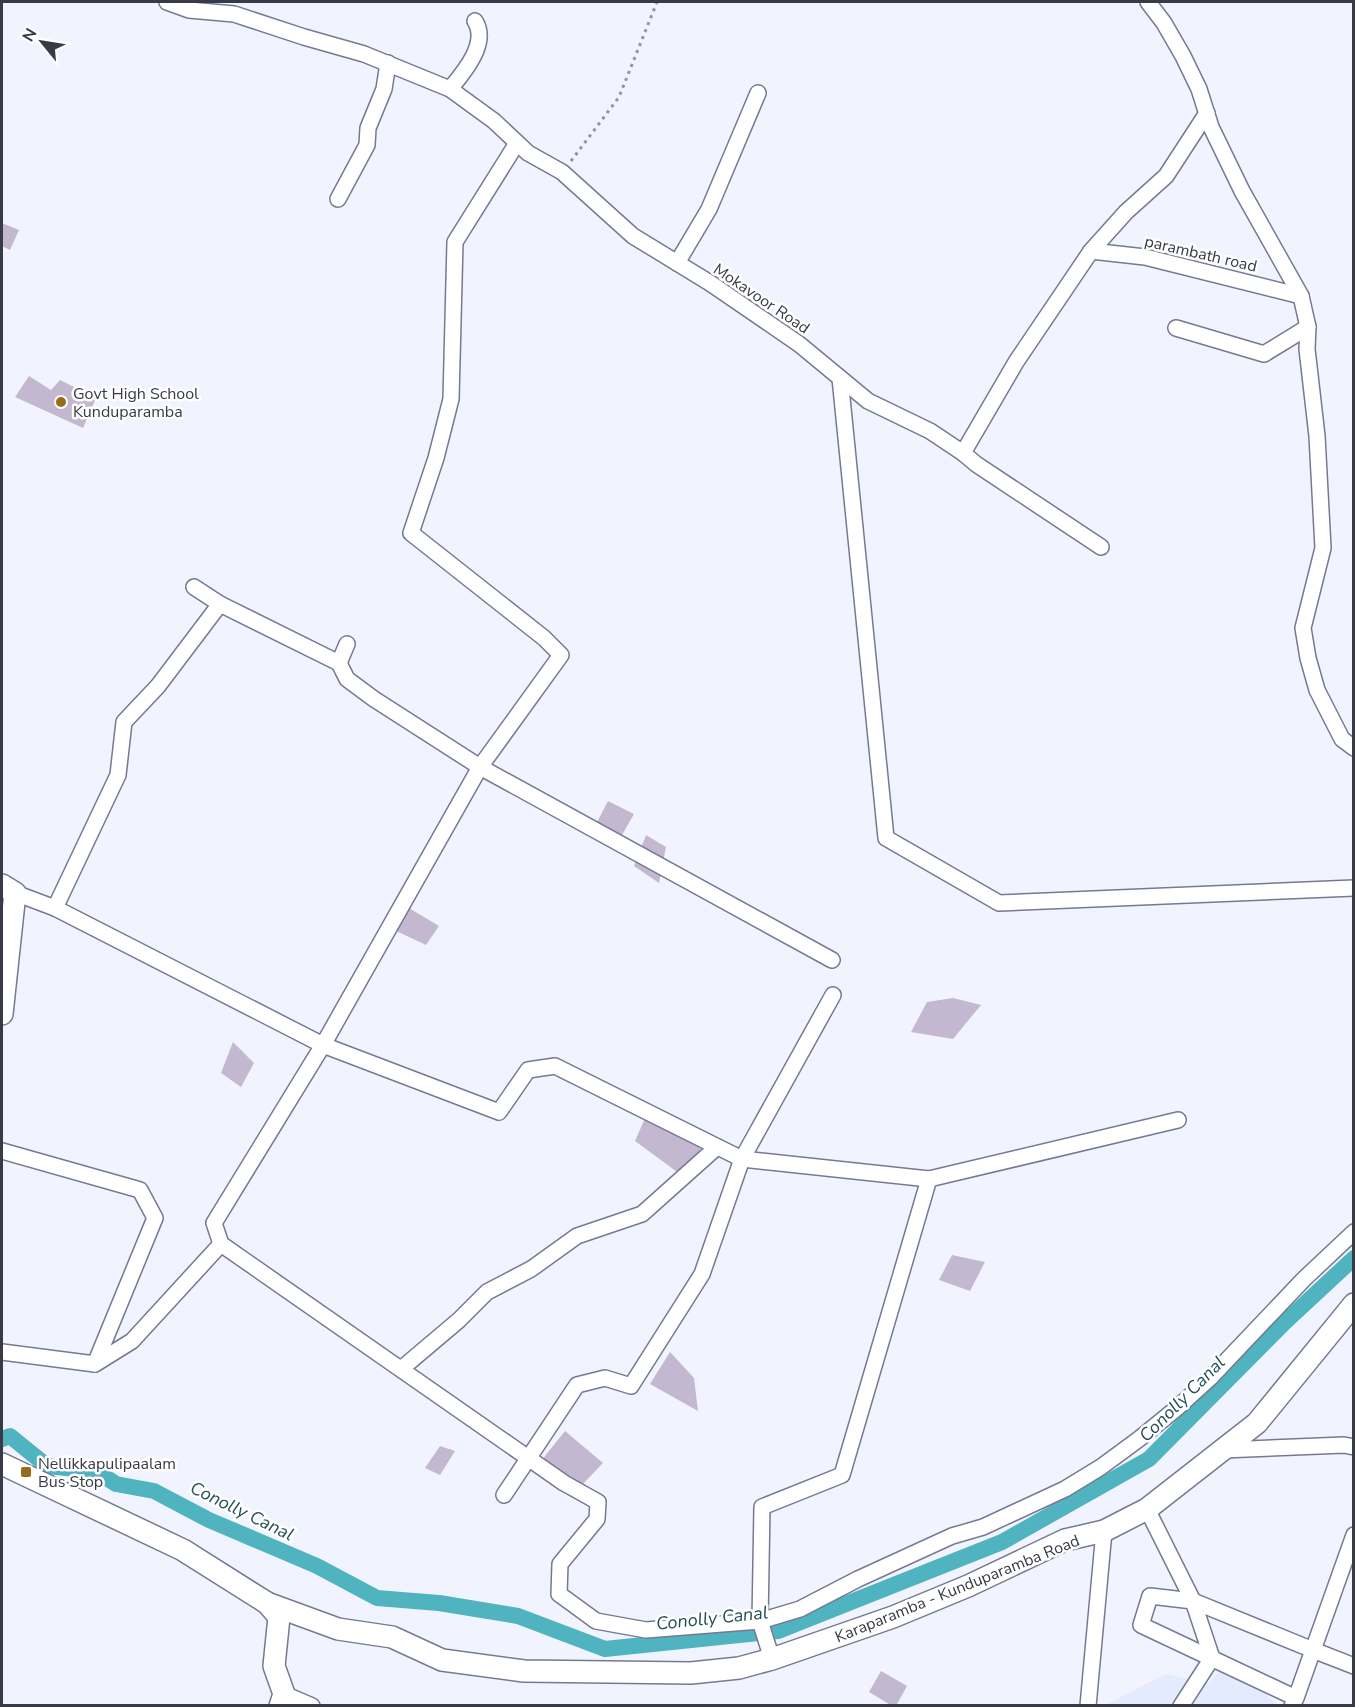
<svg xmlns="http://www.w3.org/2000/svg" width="1355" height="1707" viewBox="0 0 1355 1707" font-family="'Nunito Sans',sans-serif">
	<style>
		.built { fill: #e5ebff }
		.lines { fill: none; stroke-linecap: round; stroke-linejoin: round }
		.canal { stroke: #50b3c0; stroke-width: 16 }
		.building { fill: #c4b8d1 }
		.street-casing { stroke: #747a91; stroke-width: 18 }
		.secondary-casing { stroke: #747a91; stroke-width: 24 }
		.path { stroke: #9295a0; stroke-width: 3; stroke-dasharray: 3 4.5; stroke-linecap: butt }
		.street { stroke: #fff; stroke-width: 15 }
		.secondary { stroke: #fff; stroke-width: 21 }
		.poi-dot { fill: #956d17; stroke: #fff; stroke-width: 2 }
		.labels { text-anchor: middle; stroke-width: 5; stroke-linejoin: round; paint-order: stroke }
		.street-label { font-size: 16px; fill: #383a45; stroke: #fff }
		.poi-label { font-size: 16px; fill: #383a45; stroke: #fff; text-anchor: start }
		.water-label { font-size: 18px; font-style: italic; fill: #234f55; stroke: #fff }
	</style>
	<rect width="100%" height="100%" fill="#f1f4ff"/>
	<polygon class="built" points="1228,1662 1278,1705 1103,1706 1166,1674 1209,1683"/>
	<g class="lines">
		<polyline class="canal" points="2,1439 10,1436 47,1466 96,1471 116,1484 154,1491 209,1520 317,1566 377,1598 439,1603 518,1616 605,1649 778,1631 1002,1542 1149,1459 1283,1324 1354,1258"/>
	</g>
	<g class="building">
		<polygon points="2,223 19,230 10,250 2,246"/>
		<polygon points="29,376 51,390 60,380 96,398 83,428 15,397"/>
		<polygon points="608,801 634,814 614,849 592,832"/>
		<polygon points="646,835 666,847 659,883 634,866"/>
		<polygon points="404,905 439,926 426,945 392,929"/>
		<polygon points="953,998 981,1005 953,1039 911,1032 927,1002"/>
		<polygon points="233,1042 254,1063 241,1087 221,1073"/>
		<polygon points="649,1109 705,1141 684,1177 635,1141"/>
		<polygon points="952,1255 985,1262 970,1291 939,1280"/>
		<polygon points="670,1352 694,1378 698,1411 650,1384"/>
		<polygon points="565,1431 603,1463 582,1485 541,1461"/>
		<polygon points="440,1446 455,1451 440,1475 425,1468"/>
		<polygon points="881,1671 907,1686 896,1706 892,1706 869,1692"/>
	</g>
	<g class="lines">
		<defs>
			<g id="street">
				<polyline points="167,2 189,10 234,14 304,37 364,54 450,89 494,121 528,153 562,172 633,236 710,283 799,344 868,401 930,431 963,453 1016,362 1091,251 1126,212 1166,176 1207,113"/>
				<polyline points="1148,2 1164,23 1183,56 1199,89 1211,127 1242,191 1301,296 1308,327 1307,349 1317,436 1323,548 1303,628 1308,658 1317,690 1342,739 1354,748"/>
				<path d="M450,89C464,72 489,43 475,21"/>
				<polyline points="517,143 455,242 451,399 436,458 411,533 544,638 561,655 480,767 323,1045 214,1223 221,1244 564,1483 598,1502 597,1519 560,1564 559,1594 596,1621 646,1630 760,1621 800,1609 858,1579 952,1536 983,1527 1065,1489 1101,1467 1139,1439 1177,1408 1210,1378 1304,1279 1354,1232"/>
				<polyline points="338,199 367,145 368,128 384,89 388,63"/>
				<polyline points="1091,251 1145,257 1301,296"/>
				<polyline points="677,263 709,209 758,93"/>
				<polyline points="1176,328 1264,354 1308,327"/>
				<polyline points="840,378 886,838 999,903 1354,888"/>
				<polyline points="963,453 976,464 1101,547"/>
				<polyline points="194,587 220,604 339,663"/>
				<polyline points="347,644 339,663 347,679 374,699 480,767 832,960"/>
				<polyline points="15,893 55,908 323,1045 499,1112 528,1070 555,1066 742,1159 929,1179"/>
				<polyline points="55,908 118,775 124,722 158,686 220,604"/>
				<polyline points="2,1151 140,1190 155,1218 95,1364"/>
				<polyline points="2,1352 95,1364 132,1341 221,1244"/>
				<polyline points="401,1369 459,1320 487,1292 531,1269 577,1236 642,1214 717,1147"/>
				<polyline points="1223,1450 1344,1445 1354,1447"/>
				<polyline points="504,1495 577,1385 605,1378 631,1386 702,1274 742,1159 833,995"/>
				<polyline points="1147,1509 1193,1601 1212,1658 1181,1706"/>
				<polyline points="1354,1535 1313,1650 1354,1666"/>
				<polyline points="772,1659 760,1621 762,1507 842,1475 929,1179 1178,1120"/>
				<polyline points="284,1694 312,1706"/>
				<polyline points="1088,1706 1104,1531"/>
				<polyline points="1292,1706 1296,1698 1313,1650 1193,1601 1150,1596 1141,1625 1296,1698"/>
			</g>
			<g id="secondary">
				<polyline points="2,885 15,893 2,1014"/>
				<polyline points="2,1464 183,1550 267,1603 279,1617 274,1666 284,1694 280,1706"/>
				<polyline points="267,1603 338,1629 392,1637 442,1660 524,1671 691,1673 739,1668 772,1659 893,1617 968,1586 1065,1540 1104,1531 1147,1509 1257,1423 1354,1304"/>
			</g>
		</defs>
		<use href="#street" class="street-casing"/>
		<use href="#secondary" class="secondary-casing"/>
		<polyline class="path" points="571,161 619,97 657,2"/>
		<use href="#street" class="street"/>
		<use href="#secondary" class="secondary"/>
	</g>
	<g class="poi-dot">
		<circle cx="61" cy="402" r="6"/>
		<rect x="20" y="1466" width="12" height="12" rx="3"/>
	</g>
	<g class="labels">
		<g class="street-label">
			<text transform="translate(1201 253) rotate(13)" y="6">parambath road</text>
			<text transform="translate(762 298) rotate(34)" y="6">Mokavoor Road</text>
			<text transform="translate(957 1588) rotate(-22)" y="6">Karaparamba - Kunduparamba Road</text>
		</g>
		<g class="poi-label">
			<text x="73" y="399">Govt High School<tspan x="73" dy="18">Kunduparamba</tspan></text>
			<text x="38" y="1469">Nellikkapulipaalam<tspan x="38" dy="18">Bus Stop</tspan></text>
		</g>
		<g class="water-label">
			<text transform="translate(1182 1399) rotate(-45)" y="6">Conolly Canal</text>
			<text transform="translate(242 1511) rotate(26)" y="6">Conolly Canal</text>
			<text transform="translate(712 1618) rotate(-6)" y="6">Conolly Canal</text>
		</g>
	</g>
	<rect width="1355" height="1707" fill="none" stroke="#383a45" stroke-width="6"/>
	<g transform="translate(42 42) rotate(300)" stroke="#ffffff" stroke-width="4.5" paint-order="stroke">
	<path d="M0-4.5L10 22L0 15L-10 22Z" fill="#383a45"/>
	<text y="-9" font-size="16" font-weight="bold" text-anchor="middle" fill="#383a45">N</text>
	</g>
</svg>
